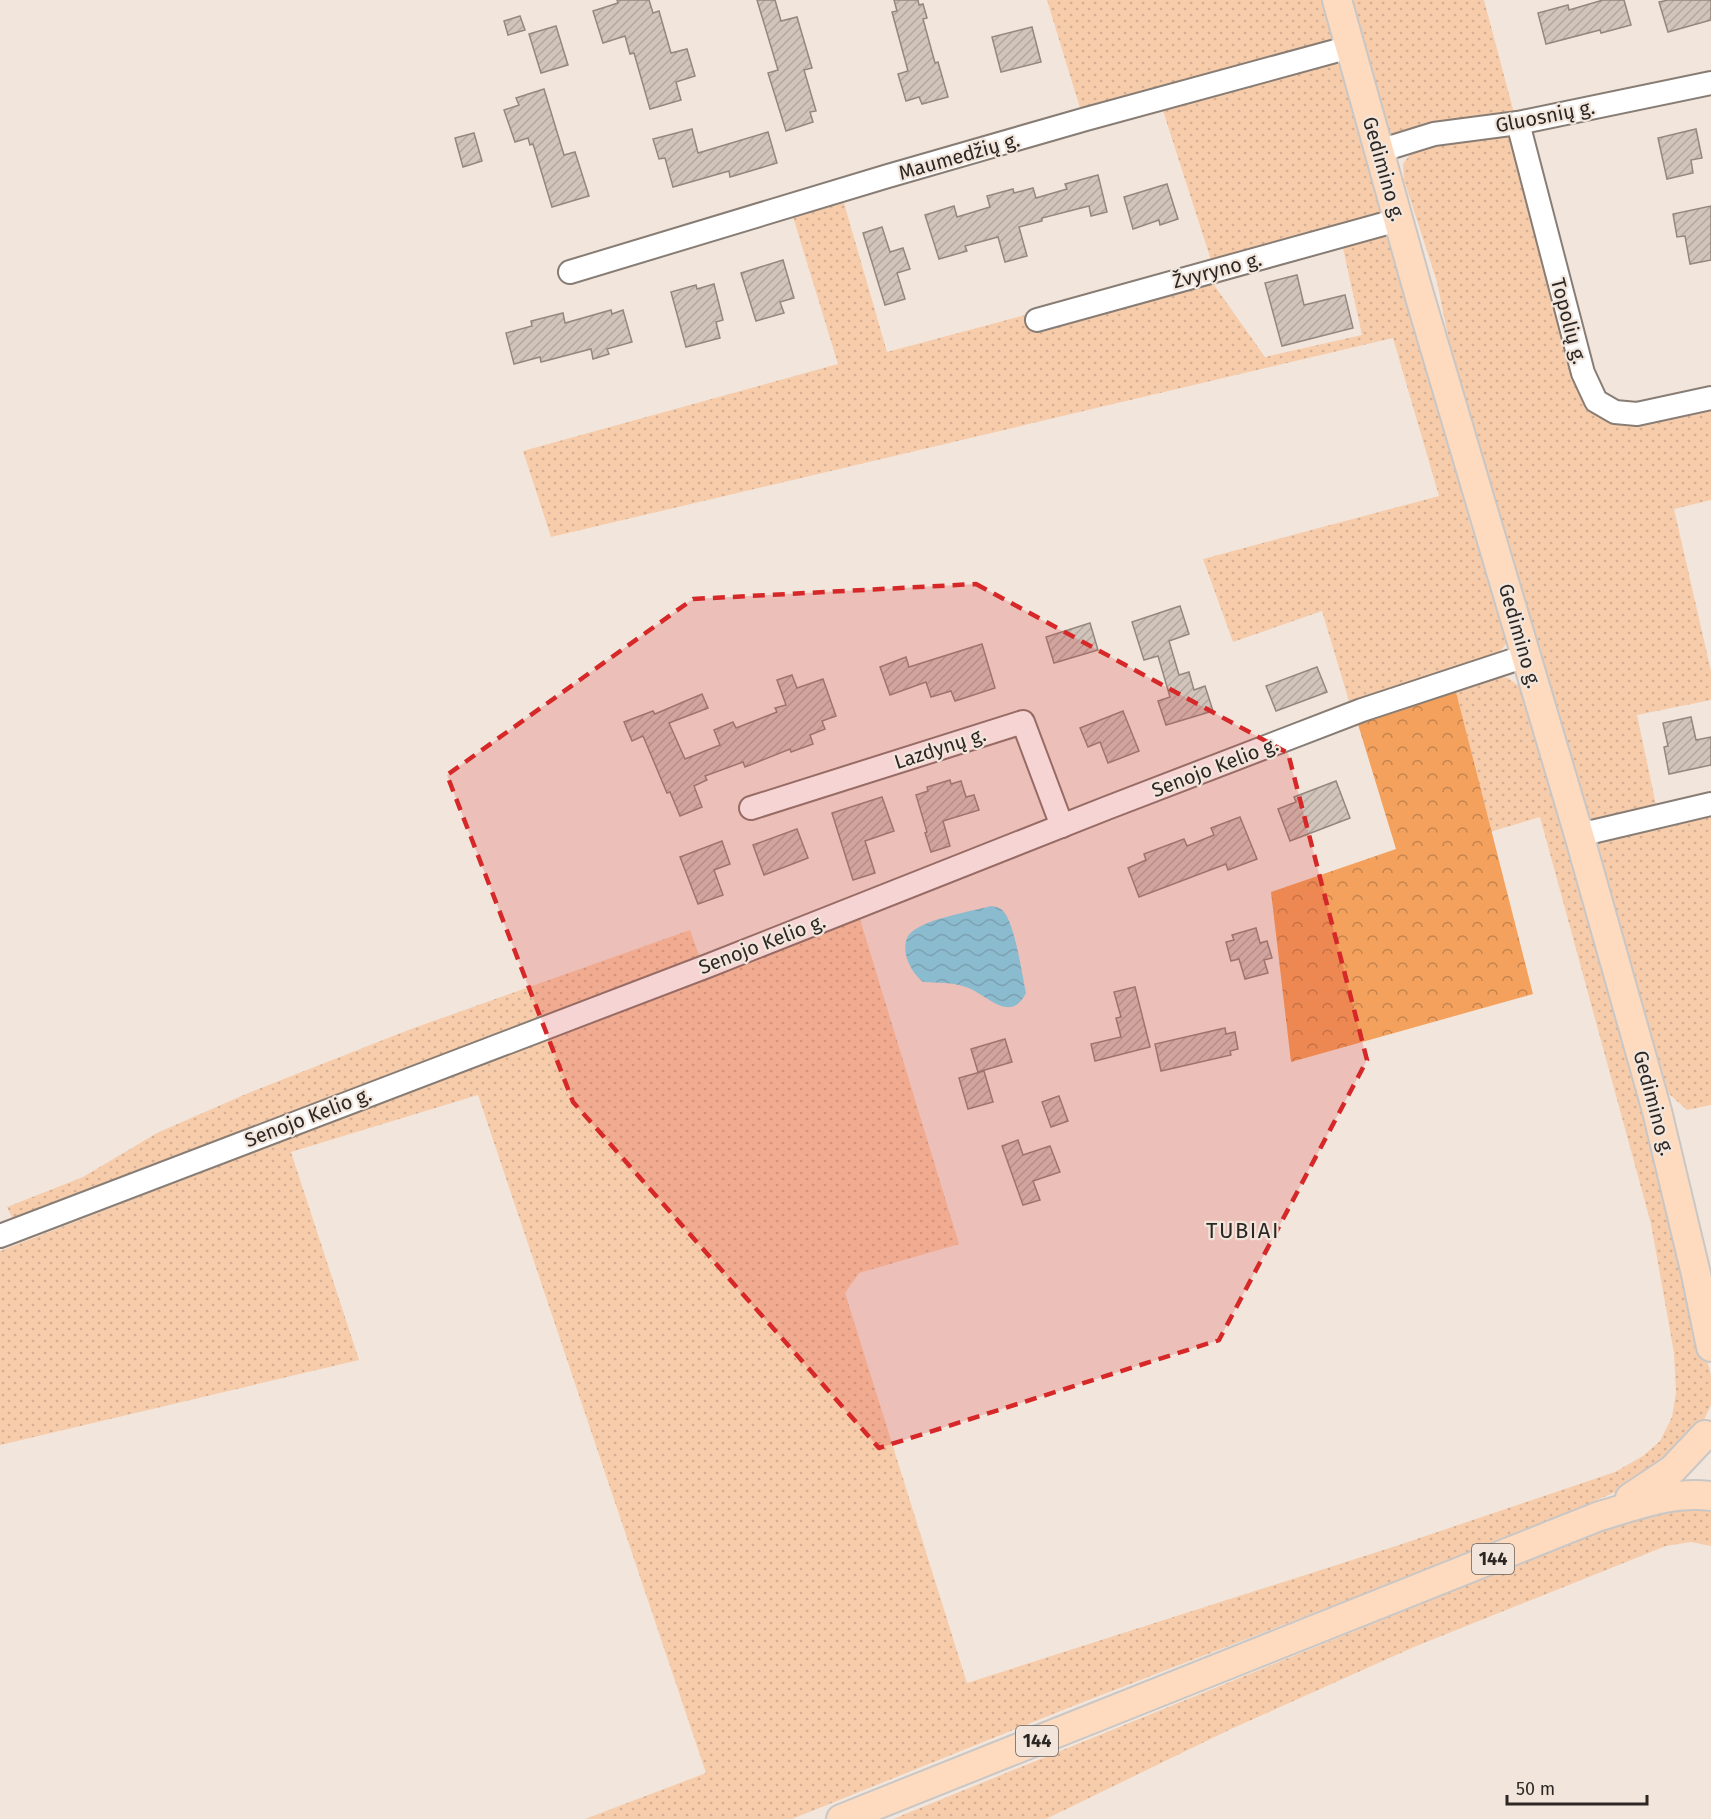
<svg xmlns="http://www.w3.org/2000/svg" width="1711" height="1819" viewBox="0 0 1711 1819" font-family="'Fira Sans',sans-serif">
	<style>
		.grass { fill: url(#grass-dots) }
		.forest { fill: url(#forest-crowns) }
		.water { fill: url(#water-waves) }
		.building { fill: url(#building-hatch); stroke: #93877f; stroke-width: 1.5 }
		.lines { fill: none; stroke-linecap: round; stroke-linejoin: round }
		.minor-casing { stroke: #887d75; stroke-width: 26 }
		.major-casing { stroke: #c8c7c6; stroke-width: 32 }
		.minor { stroke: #fff; stroke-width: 22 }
		.major { stroke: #fedabe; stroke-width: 28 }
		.marked { fill: #d62828; fill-opacity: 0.2; stroke: #d62828; stroke-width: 4.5; stroke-dasharray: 12 8; stroke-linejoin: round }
		.labels { text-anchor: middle; stroke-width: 4.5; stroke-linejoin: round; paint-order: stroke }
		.shield { fill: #f2e6dc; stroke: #67605b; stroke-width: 1.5 }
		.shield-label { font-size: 18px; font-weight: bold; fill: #2c2724 }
		.street-label { font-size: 20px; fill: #2c2724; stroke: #f2e6dc }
		.quarter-label { font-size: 22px; letter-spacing: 1.5px; fill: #2c2724; stroke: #f2e6dc }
	</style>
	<defs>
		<pattern id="grass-dots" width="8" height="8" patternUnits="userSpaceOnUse" patternTransform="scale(1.5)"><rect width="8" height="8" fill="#f7ccab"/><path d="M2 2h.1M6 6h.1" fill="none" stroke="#d4af93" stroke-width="1.8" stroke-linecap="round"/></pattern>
		<pattern id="forest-crowns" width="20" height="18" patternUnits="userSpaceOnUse" patternTransform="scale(1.5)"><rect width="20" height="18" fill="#f3a15d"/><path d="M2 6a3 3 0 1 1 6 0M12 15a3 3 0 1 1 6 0" fill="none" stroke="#c5834d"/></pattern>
		<pattern id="water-waves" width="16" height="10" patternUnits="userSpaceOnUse" patternTransform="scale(1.5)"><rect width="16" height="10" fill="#77e0f9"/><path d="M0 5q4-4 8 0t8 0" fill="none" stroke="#67c0d5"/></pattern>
		<pattern id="building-hatch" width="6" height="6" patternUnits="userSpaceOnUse" patternTransform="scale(1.5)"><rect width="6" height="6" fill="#d0c4bb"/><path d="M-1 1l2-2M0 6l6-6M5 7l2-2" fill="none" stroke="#b3a8a1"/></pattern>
	</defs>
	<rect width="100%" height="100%" fill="#f2e6dc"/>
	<g class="grass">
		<polygon points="1047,0 1330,0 1440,407 1469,520 1491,591 1507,626 1507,643 1495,657 1351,708 1322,611 1233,642 1203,559 1439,496 1393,338 551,537 523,451 838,364 793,217 844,203 887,352 1202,268 1265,357 1362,335 1339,230 1211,260 1156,89 1080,108"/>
		<polygon points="1337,0 1484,0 1583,373 1615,412 1711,398 1711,500 1674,509 1711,671 1711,700 1637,715 1660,824 1711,814 1711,1105 1687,1110 1667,1092 1451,351 1437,282 1404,180 1403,164 1415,148 1379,151"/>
		<polygon points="1501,677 1508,678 1522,688 1646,1115 1711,1375 1711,1405 1701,1426 1636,1483 1529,1530 1073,1706 792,1819 585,1819 706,1773 478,1095 291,1152 359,1360 0,1445 0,1251 859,916 959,1244 859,1273 845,1293 967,1683 1399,1545 1615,1472 1643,1456 1660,1441 1672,1417 1676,1392 1674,1353 1651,1224 1540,817 1490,832 1455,688"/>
		<polygon points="690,930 700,958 14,1221 7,1207 83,1177 157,1133 246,1094 411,1029"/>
		<polygon points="1680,1502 1711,1503 1711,1546 1691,1542 1666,1546 1414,1647 1231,1729 1046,1819 893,1819 1610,1527"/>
	</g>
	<polygon class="forest" points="1455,688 1533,994 1291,1062 1271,892 1396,849 1357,721"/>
	<path class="water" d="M991,906C996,907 1000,907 1003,911C1015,923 1022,975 1026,993C1010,1025 987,994 966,987C952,982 938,983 923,982C915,975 911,969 907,959C905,952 904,943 908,936C920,919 970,912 991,906Z"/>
	<g class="building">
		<polygon points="617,0 649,0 653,13 659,11 671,53 687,49 695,76 676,82 681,100 650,109 634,53 630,54 625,36 603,43 593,11 618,3"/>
		<polygon points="757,0 775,0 781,21 797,17 812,68 804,70 816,111 810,112 813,122 786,131 768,73 778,70"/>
		<polygon points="894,0 918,0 919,5 923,4 927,18 923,19 935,63 938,62 948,97 922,104 919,97 906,101 898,74 908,71 892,12 897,11"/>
		<polygon points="1603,0 1624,0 1631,25 1601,33 1600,30 1546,44 1538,13 1568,5 1569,10"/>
		<polygon points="1668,0 1711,0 1711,20 1668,32 1659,2"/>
		<polygon points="520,16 525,30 508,35 504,21"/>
		<polygon points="556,26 568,65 541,73 529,34"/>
		<polygon points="1032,27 1041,62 1001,72 992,37"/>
		<polygon points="544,89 564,155 575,152 589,196 552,207 533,144 530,145 528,138 515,142 504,110 519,105 516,98"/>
		<polygon points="692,129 698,153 768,132 777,163 730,177 729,171 673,187 665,158 659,159 653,139"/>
		<polygon points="1696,129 1702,158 1691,160 1693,173 1667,179 1658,138"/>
		<polygon points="474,133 482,161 463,167 455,138"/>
		<polygon points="1098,175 1107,212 1091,216 1089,206 1042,218 1042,221 1019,227 1027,256 1005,262 998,237 965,246 967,251 939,259 925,215 954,206 957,217 990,207 987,196 1013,189 1014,193 1033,188 1036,198 1067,189 1065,184"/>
		<polygon points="1167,184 1178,219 1160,225 1159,220 1133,229 1124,197"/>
		<polygon points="1711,206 1711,260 1690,264 1685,236 1677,237 1673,214"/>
		<polygon points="882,227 890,252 903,248 910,269 897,273 905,299 885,305 863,233"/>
		<polygon points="783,260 794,298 780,302 784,313 756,321 741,273"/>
		<polygon points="1297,275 1304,305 1345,295 1353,328 1282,346 1265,283"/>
		<polygon points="714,284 723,320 716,322 720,338 686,347 671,292 696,285 697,289"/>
		<polygon points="611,310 612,314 623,310 632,342 607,349 609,354 593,359 591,349 541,362 540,357 514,364 506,333 532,326 531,321 563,313 565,323"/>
		<polygon points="1180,606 1189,634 1169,641 1179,675 1189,672 1194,690 1205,686 1213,711 1166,725 1158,701 1170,697 1158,656 1144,660 1132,622"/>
		<polygon points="1090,623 1098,650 1054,663 1046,637"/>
		<polygon points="982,644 995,688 955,701 951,691 931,697 926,682 890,695 880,667 906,657 909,667"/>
		<polygon points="1317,667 1327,692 1276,711 1266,686"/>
		<polygon points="792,675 797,688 823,679 836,716 822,721 825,729 810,735 813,744 791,752 790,749 745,767 743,762 705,776 707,780 694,786 702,807 680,816 670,792 667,793 643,736 632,741 624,722 653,711 655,714 702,694 708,708 669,723 685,759 720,745 714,730 733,722 736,728 777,712 775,708 786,705 777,680"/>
		<polygon points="1123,711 1139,751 1108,763 1100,742 1088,747 1080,728"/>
		<polygon points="1691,717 1696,740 1711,737 1711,765 1669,774 1664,747 1668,746 1663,723"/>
		<polygon points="950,780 951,784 961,781 966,797 974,795 979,810 943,821 950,846 931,852 925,833 927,832 916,795 928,791 927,787"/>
		<polygon points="1336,781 1350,818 1290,841 1278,809 1296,802 1294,797"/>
		<polygon points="882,797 894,831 865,841 875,873 853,880 832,813"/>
		<polygon points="1240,817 1257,859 1228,870 1226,864 1139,897 1128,868 1146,860 1144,854 1184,839 1187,846 1214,835 1211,828"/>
		<polygon points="797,829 808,858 764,875 753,845"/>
		<polygon points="722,841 730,864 714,870 723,895 698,904 680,857"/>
		<polygon points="1256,928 1260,943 1267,941 1272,958 1264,960 1268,973 1245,979 1239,959 1231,961 1226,942 1234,940 1232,935"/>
		<polygon points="1135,987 1150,1047 1095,1061 1091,1044 1121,1037 1116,1018 1121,1017 1114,992"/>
		<polygon points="1225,1028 1226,1034 1235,1032 1238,1049 1230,1051 1231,1055 1161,1071 1155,1044"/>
		<polygon points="1005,1039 1012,1062 978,1072 971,1049"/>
		<polygon points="984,1071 993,1102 968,1109 959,1078"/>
		<polygon points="1059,1096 1068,1121 1051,1127 1042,1102"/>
		<polygon points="1018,1140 1023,1155 1050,1146 1060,1172 1033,1181 1040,1200 1023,1205 1002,1146"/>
	</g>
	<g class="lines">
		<defs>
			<g id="minor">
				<polyline points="1518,123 1583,373 1596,401 1615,412 1637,414 1711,398"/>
				<polyline points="1379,151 1434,134 1518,123 1711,83"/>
				<polyline points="570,272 888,176 1086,119 1350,47"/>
				<polyline points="1037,320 1398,220"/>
				<polyline points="751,808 1023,722 1062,826"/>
				<polyline points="1579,835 1711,804"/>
				<polyline points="0,1236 710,965 1107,808 1362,710 1526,656"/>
			</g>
			<g id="major">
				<polyline points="1337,0 1419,294 1579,835 1657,1111 1696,1274 1711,1347"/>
				<polyline points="1630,1498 1672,1470 1705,1435"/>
				<path d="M841,1819L1597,1517C1634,1506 1672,1491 1711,1496"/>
			</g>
		</defs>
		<use href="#minor" class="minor-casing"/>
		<use href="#major" class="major-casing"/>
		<use href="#minor" class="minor"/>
		<use href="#major" class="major"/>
	</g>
	<path class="marked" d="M976,584L1288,753L1367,1060L1219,1340L879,1448L573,1102L447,775L693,599Z"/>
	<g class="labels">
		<g class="shield">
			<rect x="1472" y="1544" width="42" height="30" rx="4.5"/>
			<rect x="1016" y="1726" width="42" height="30" rx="4.5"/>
		</g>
		<g class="shield-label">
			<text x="1493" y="1565">144</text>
			<text x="1037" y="1747">144</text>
		</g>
		<g class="street-label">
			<text transform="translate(1545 116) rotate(-11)" y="7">Gluosnių g.</text>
			<text transform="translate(959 156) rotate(-16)" y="7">Maumedžių g.</text>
			<text transform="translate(1384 169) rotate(74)" y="7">Gedimino g.</text>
			<text transform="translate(1217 270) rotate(-15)" y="7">Žvyryno g.</text>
			<text transform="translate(1569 321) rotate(75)" y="7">Topolių g.</text>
			<text transform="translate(1520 636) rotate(74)" y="7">Gedimino g.</text>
			<text transform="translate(940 748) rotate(-18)" y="7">Lazdynų g.</text>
			<text transform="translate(1215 767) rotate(-21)" y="7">Senojo Kelio g.</text>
			<text transform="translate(762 944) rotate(-21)" y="7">Senojo Kelio g.</text>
			<text transform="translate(1654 1103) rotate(75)" y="7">Gedimino g.</text>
			<text transform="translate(308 1117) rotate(-21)" y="7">Senojo Kelio g.</text>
		</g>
		<g class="quarter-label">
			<text x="1243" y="1238">TUBIAI</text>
		</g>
	</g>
	<path d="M1507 1795v9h140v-9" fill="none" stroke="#2c2724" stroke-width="3"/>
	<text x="1516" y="1795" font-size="18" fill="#2c2724" stroke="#f2e6dc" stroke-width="4.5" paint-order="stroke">50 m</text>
</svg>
